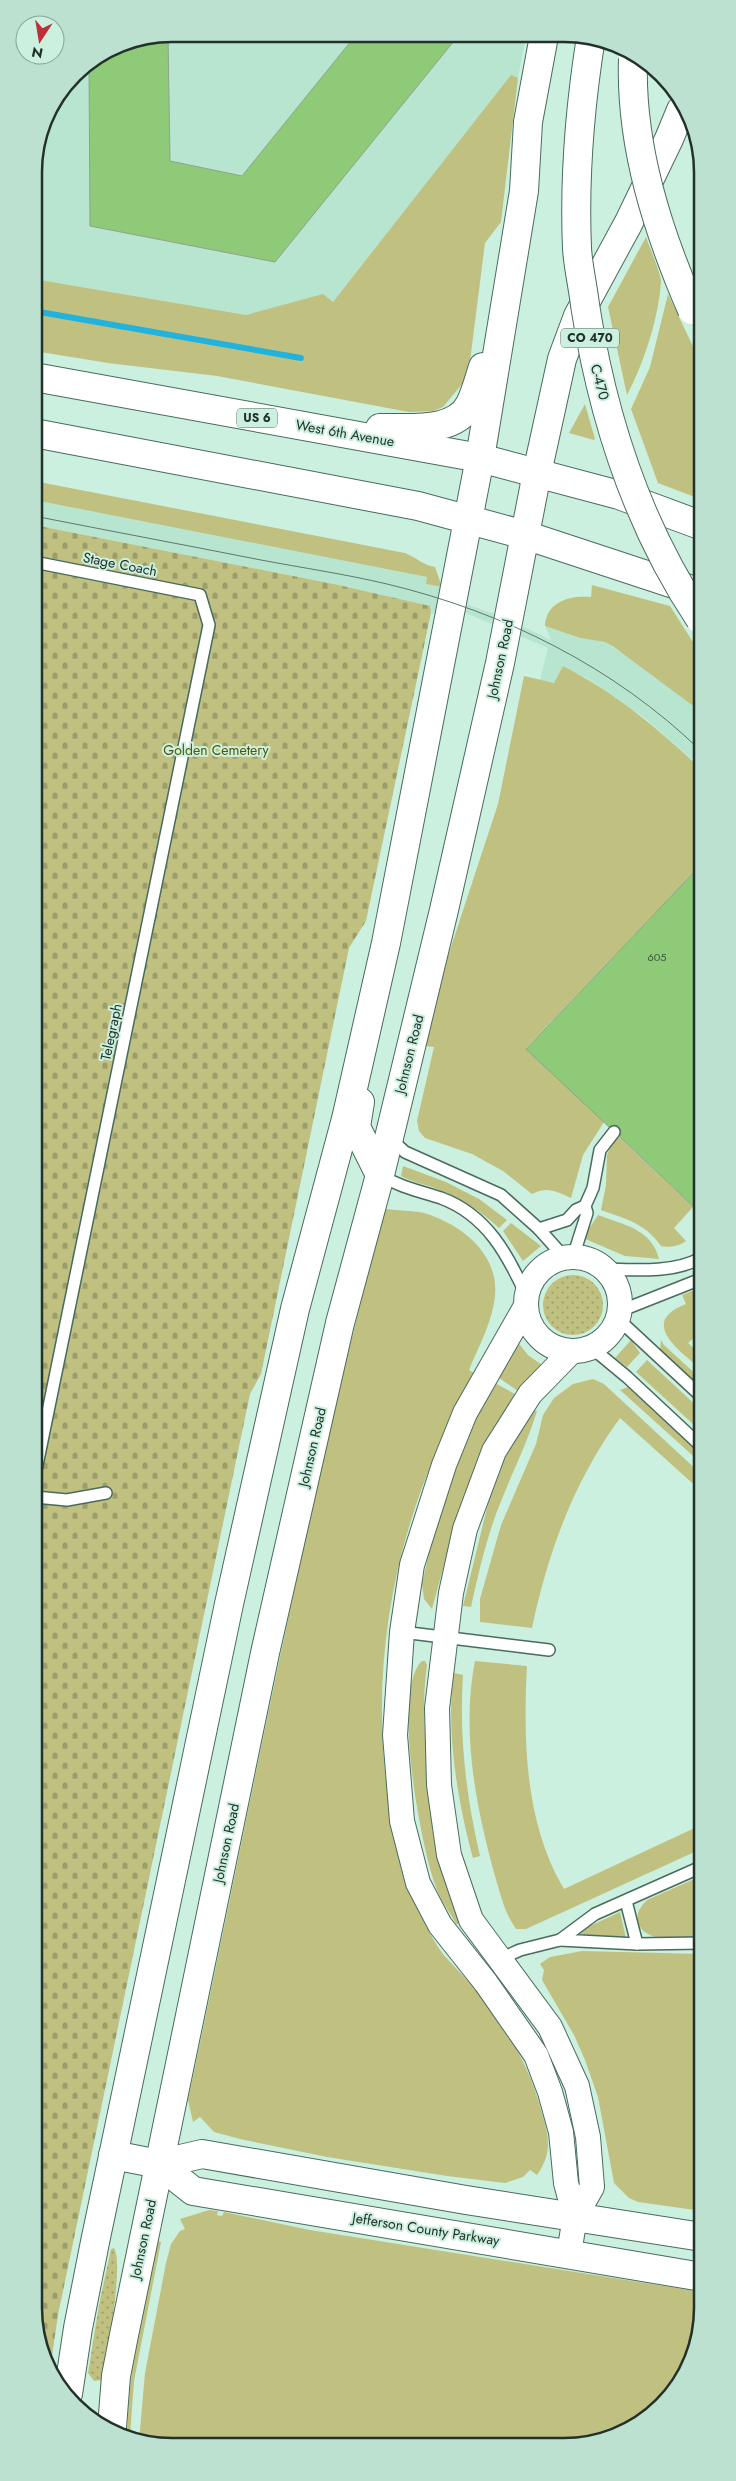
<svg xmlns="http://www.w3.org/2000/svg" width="736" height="2481" viewBox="0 0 736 2481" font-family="Jost,sans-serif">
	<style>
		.built { fill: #b8e5d0 }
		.grass { fill: #c0c181 }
		.cemetery { fill: url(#cemetery-stones) }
		.garden { fill: url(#garden-dots) }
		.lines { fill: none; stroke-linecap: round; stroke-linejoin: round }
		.stream { stroke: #21b3dd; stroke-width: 6 }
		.building { fill: #8fca79; stroke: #8fa388 }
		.lane-casing { stroke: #496b5d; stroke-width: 14 }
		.street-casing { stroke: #496b5d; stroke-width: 26 }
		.secondary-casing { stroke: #496b5d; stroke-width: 30 }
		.highway-casing { stroke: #496b5d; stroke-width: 30 }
		.lane { stroke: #fff; stroke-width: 11 }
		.street { stroke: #fff; stroke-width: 24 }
		.secondary { stroke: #fff; stroke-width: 28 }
		.highway { stroke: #fff; stroke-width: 28 }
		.tram { stroke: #5f766c; stroke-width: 1 }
		.highway-bridge-casing { stroke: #496b5d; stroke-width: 30; stroke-linecap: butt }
		.highway-bridge { stroke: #fff; stroke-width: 28 }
		.labels { text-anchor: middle; stroke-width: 4; stroke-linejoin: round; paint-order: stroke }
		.number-label { font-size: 11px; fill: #3d573e }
		.shield { fill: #cbf0df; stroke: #556a60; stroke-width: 1 }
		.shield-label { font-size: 12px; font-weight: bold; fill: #22312a }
		.street-label { font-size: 14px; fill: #22312a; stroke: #cbf0df }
		.park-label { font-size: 14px; fill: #555400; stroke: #cbf0df }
		.rim { fill: none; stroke: #22312a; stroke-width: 2.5 }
	</style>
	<defs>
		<pattern id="cemetery-stones" width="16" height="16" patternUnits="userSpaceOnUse" patternTransform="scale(1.25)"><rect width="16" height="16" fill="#c0c181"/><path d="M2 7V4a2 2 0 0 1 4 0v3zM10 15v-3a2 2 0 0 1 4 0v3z" fill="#9c9d6a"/></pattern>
		<pattern id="garden-dots" width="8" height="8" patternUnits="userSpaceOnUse" patternTransform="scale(1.25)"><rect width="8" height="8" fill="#c0c181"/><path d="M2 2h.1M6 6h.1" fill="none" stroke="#9c9d6a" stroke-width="1.8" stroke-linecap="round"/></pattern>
	</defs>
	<rect width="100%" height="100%" fill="#cbf0df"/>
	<g class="built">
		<polygon points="173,34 526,36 518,78 510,139 380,339 34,279 34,164 44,119 75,74 120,44"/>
		<polygon points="34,500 427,577 426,584 442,587 440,595 503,617 551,640 545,626 580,638 605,642 633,660 700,711 700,766 646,719 586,678 563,666 555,683 540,680 548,648 468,614 439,605 437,614 431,613 429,606 334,584 34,525"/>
	</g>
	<g class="grass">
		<polygon points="511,75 518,78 501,222 485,243 468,377 443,407 433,411 409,412 217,376 108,363 34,351 34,279 246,315 323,294 333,302"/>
		<path d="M646,237C649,246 661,274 661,281C659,317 644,363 627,395L608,307Z"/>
		<polygon points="668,294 700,361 700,499 658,483 631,409 650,367"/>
		<polygon points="585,404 595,439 594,440 569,433"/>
		<path d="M34,481L405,553C417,558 423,565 435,567L442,587L426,584L427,577L34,500Z"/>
		<path d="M592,585L670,606L700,653V711L614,647L605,642L580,638L545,626C546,601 571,595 591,597Z"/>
		<path d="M563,666C614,692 659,729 700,768V866L526,1048L604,1122L583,1155L571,1198C556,1191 547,1186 532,1194L503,1171L472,1154L425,1138L419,1131L417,1121L434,1047L425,1046L448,956L498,804L524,676L554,683Z"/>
		<path d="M616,1134L693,1207L674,1228L686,1241C680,1246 668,1248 661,1246C645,1223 626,1219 601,1210L606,1185L607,1155Z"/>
		<path d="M403,1166L446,1182L479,1199L507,1220L499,1228C483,1213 463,1199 442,1191C429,1185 414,1183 401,1176Z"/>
		<path d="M386,1209C399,1211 411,1210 424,1213C464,1225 503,1257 494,1303C490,1326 478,1348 469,1370L477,1375C463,1399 449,1423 438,1448C390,1557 371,1678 388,1796C393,1830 399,1865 412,1897C421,1917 430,1936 443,1954C453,1966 465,1977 475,1989C505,2025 529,2064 541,2110C549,2136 553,2152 537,2175L530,2170L523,2177L505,2183L447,2176L327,2157L240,2139L214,2132L200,2117L193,2122L188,2100C251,1804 306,1507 383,1215Z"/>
		<path d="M598,1215C624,1225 652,1229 659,1259L625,1256L583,1238Z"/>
		<polygon points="511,1223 541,1246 523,1261 503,1231"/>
		<path d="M695,1290H701V1332L688,1343L701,1355V1369C680,1351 638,1322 686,1304L682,1295Z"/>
		<polygon points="516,1340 528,1355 542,1365 518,1391 496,1376"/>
		<polygon points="631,1340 640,1353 627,1367 615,1358"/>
		<polygon points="661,1340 664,1345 701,1379 701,1387 660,1350"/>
		<polygon points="647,1360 701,1410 701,1426 693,1424 636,1372"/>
		<path d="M593,1379L604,1384L701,1474V1491L620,1418C574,1481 548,1552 532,1628L480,1622V1599L501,1525L536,1444L543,1415L554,1398L573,1384Z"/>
		<polygon points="493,1382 515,1394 500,1420 455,1524 432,1609 424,1599 422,1584 429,1553 469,1422"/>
		<polygon points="628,1387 701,1454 701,1463 620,1390"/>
		<path d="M530,1410L537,1411C526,1447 509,1479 496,1514C485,1545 478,1575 471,1607L463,1606L498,1463Z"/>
		<path d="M422,1661H425L427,1665C415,1752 443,1840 460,1924H456C450,1912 440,1900 436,1887C421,1848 391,1690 422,1661Z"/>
		<path d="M475,1661L527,1666C523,1740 525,1824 564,1889L701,1825V1849L526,1929H516C505,1914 500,1893 495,1876C476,1808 461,1731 475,1661Z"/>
		<path d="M454,1673L463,1675C459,1736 466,1796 480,1856L473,1858C458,1804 445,1728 454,1673Z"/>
		<path d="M701,1876L702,1938C683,1938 643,1945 638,1921C636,1912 641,1906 647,1900Z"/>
		<polygon points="620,1912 626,1938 574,1937 573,1934"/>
		<polygon points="582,1951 702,1954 702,2211 638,2202 629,2198 614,2183 598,2097 585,2060 574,2035 542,1980 544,1970 540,1964 550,1957"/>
		<polygon points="209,2210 218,2211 217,2215 222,2216 224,2212 310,2230 702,2292 702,2317 692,2362 668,2400 634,2427 609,2428 588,2437 579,2445 146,2445 139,2441 145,2373 166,2263 171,2244 180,2231 185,2229 180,2219"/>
		<path d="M158,2241L161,2242L134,2381L130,2436L127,2434C130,2370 138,2302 158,2241Z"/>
	</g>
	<polygon class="cemetery" points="34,525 334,584 430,606 431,613 366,921 349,948 261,1374 250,1394 58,2315 51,2363 36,2335"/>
	<g class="garden">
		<circle cx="573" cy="1305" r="30"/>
		<path d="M114,2248C124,2263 107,2354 104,2375L102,2380L94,2381L88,2373L99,2305L111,2249Z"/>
	</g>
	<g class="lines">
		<polyline class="stream" points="34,311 301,358"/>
	</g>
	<g class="building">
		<polygon points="168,35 170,161 242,176 356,35 458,36 275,262 90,226 89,65 120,44"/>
		<polygon points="700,866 701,1098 701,1214 620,1137 621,1133 619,1126 615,1125 609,1127 526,1049"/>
	</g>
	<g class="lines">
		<defs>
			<g id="lane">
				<polyline points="34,562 200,595 209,625 35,1475"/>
				<polyline points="393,1137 395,1143 405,1152 501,1195 539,1229 564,1257"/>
				<path d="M380,1175C400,1187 419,1191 441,1198C487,1215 508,1255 527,1297"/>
				<polyline points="539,1229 567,1220 576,1210 585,1206"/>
				<polyline points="573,1257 587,1213 585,1206 593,1188 600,1150 614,1132"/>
				<path d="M605,1269C635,1270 674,1273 701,1258"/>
				<polyline points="620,1311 701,1279"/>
				<polyline points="618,1319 701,1396"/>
				<polyline points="592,1348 627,1377 701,1446"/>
				<polyline points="35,1497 67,1500 106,1493"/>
				<polyline points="402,1632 549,1650"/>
				<polyline points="701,1867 595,1914 560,1940 637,1944 702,1943"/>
				<polyline points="626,1901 637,1944"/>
				<polyline points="500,1959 520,1950 560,1940"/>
			</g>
			<g id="street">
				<circle cx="573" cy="1304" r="47"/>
				<polyline points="526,1306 465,1413 444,1465 412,1565 402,1632 395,1735 402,1821 418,1883 440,1925 486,1983 536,2055 550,2092 561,2132 566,2183 575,2217"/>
				<polyline points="569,2253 575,2217 592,2187 588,2137 577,2086 550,2027 471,1920 449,1855 439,1785 437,1708 451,1593 465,1529 494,1451 530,1394 571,1352"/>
			</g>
			<g id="secondary">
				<polyline points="360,1102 356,1127 380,1175"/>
				<polyline points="113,2155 159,2164 202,2154 466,2200 702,2237"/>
				<polyline points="159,2164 193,2191 702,2277"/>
				<polyline points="68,2394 78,2328 95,2242 229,1604 295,1309 346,1119 386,943 480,458"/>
				<polyline points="112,2427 116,2376 124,2335 265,1653 340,1323 380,1175 444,910 500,663 537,473"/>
			</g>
			<g id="highway">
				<polyline points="34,377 480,458 619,495 700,525"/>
				<path d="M380,428C408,427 455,434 470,404C476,392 479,379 483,367"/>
				<polyline points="34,433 418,506 525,535 695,591"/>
				<polyline points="480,458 524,191 528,122 544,36"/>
				<polyline points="537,473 562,359 578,316 628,224 669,139 681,110"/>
			</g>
		</defs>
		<use href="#lane" class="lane-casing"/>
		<use href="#street" class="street-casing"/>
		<use href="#secondary" class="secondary-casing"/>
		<use href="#highway" class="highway-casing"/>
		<use href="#lane" class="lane"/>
		<use href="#street" class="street"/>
		<use href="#secondary" class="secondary"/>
		<use href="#highway" class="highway"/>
		<path class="tram" d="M34,516C110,531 185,545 261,560C303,568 345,574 387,584C504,612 614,667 700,750"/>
		<defs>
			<g id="highway-bridge">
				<path d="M591,37C580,106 574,178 577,248C578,267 583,286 585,305C602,415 638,526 700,619"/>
				<path d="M633,59C630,146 658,232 692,310"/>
			</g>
		</defs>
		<use href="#highway-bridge" class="highway-bridge-casing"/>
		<use href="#highway-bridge" class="highway-bridge"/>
	</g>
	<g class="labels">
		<g class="number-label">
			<text x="657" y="961">605</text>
		</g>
		<g class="shield">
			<rect x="561" y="328.5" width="58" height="19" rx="4"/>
			<rect x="237" y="408.5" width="40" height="19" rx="4"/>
		</g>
		<g class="shield-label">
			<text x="590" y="342">CO 470</text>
			<text x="257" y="422">US 6</text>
		</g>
		<g class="street-label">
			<text transform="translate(600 382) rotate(75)" y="5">C-470</text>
			<text transform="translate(345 433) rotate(10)" y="5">West 6th Avenue</text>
			<text transform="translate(120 564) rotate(11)" y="5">Stage Coach</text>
			<text transform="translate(500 659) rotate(-78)" y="5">Johnson Road</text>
			<text transform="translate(111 1032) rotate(-78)" y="5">Telegraph</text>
			<text transform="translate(409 1054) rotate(-76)" y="5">Johnson Road</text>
			<text transform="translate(312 1447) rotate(-77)" y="5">Johnson Road</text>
			<text transform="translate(226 1843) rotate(-78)" y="5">Johnson Road</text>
			<text transform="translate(426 2229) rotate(9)" y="5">Jefferson County Parkway</text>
			<text transform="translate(143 2239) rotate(-78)" y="5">Johnson Road</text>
		</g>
		<g class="park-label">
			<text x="216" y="755">Golden Cemetery</text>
		</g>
	</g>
	<path d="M0 0H736V2481H0ZM172 42H564A130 130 0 0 1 694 172V2308A130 130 0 0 1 564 2438H172A130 130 0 0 1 42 2308V172A130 130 0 0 1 172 42Z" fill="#bde1d1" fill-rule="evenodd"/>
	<path class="rim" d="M172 42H564A130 130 0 0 1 694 172V2308A130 130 0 0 1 564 2438H172A130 130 0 0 1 42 2308V172A130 130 0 0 1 172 42Z"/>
	<g transform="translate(40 40) rotate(192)"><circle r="24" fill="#cbf0df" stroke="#87a497"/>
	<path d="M0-4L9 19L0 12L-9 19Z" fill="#bf2f37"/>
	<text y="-8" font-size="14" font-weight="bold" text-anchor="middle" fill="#22312a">N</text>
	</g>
</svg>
